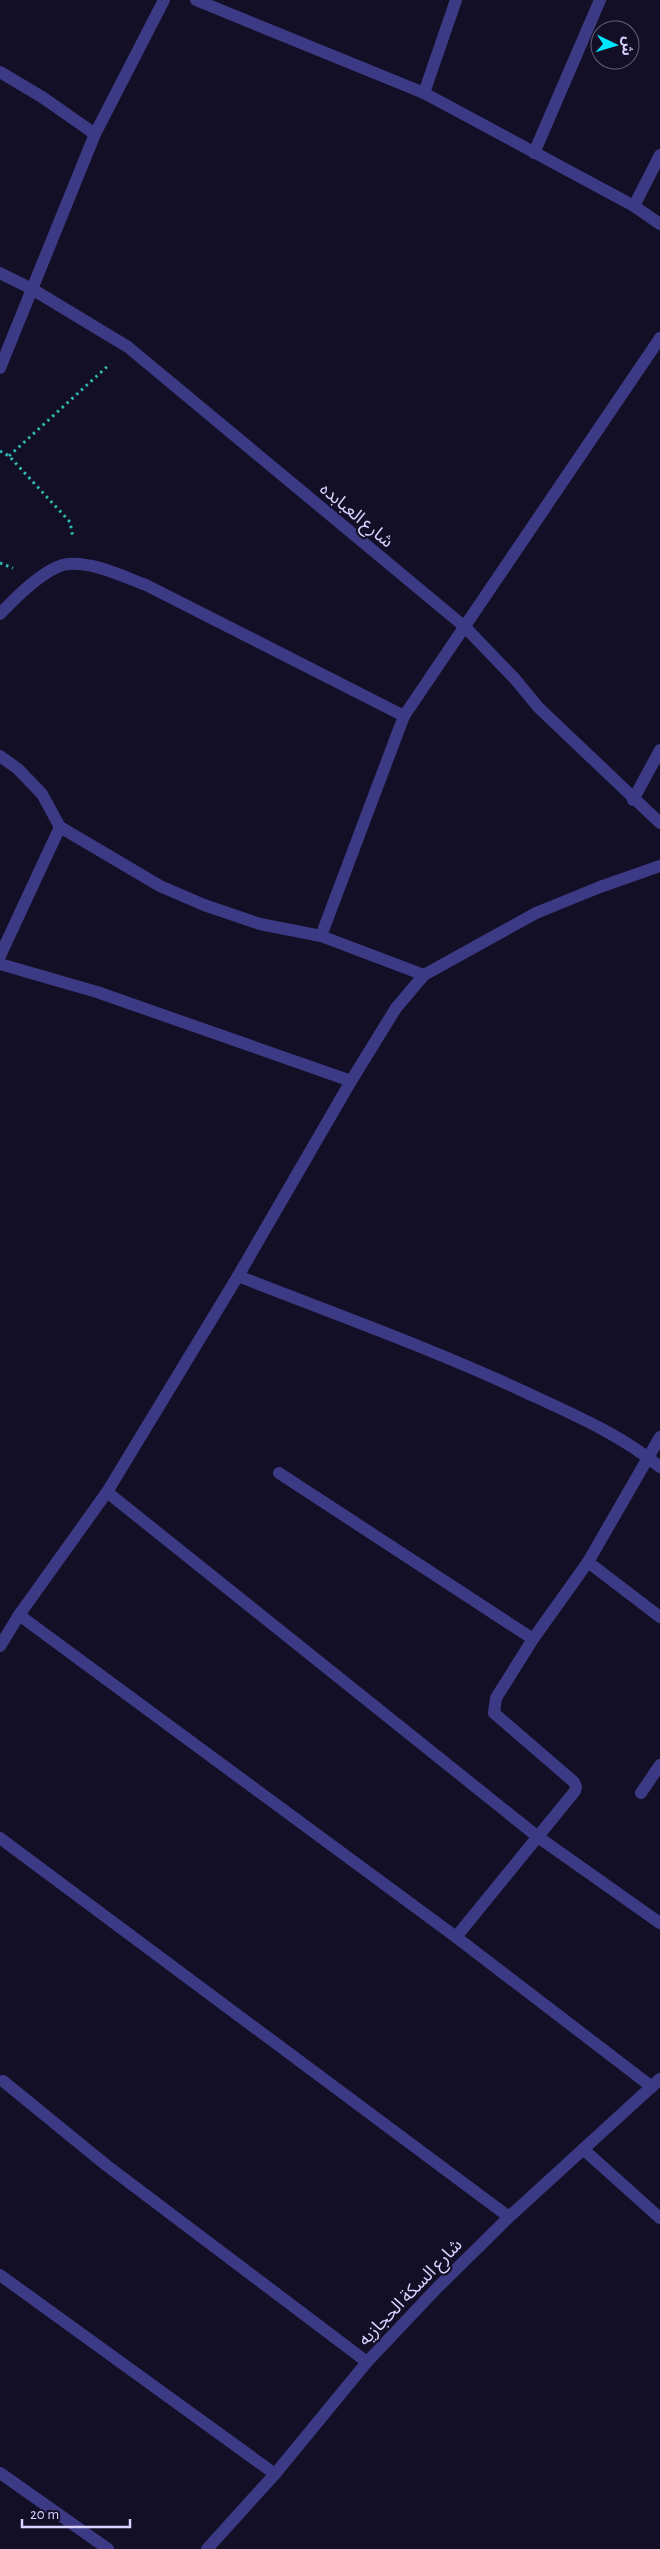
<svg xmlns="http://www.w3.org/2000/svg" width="660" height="2549" viewBox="0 0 660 2549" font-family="'Alegreya Sans','Noto Sans Arabic',sans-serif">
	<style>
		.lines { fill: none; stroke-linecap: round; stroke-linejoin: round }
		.path { stroke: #2fb8b0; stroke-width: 3; stroke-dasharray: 2.5 4; stroke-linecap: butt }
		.minor { stroke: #3d3a85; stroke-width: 12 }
		.tertiary { stroke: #3d3a85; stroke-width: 12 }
		.labels { text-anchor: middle; stroke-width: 4.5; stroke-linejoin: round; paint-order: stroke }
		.street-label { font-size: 18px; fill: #d9d4ff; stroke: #130f26 }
	</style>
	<rect width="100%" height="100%" fill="#130f26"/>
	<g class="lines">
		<g class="path">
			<polyline points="0,451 9,456 70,522 73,538"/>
			<polyline points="9,456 110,364"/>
			<polyline points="0,563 13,568"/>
		</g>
		<g class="minor">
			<polyline points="196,0 424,93 634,206 660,224"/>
			<polyline points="0,72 42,97 95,134"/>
			<polyline points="424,93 456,0"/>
			<polyline points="534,153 600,0"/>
			<polyline points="634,206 660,155"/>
			<polyline points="0,368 95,134 164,0"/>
			<path d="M0,614C14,599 47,566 68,564C94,562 122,576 146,585L404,716"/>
			<polyline points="0,756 18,769 42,794 60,827 160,886 204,905 260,924 321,936 424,975"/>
			<polyline points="633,800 660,750"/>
			<polyline points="321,936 404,716 660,338"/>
			<polyline points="0,956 60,827"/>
			<polyline points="0,964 97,992 351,1081"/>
			<path d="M238,1276C335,1314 433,1349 527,1393C573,1414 621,1435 660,1467"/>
			<polyline points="279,1473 533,1639"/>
			<polyline points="107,1492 538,1837 660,1923"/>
			<polyline points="588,1562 660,1617"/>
			<polyline points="0,1646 19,1615"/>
			<polyline points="641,1793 660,1765"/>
			<polyline points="0,1838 509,2217"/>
			<polyline points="456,1937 575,1791 576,1787 574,1782 494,1713 496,1698 533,1639 588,1562 660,1437"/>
			<polyline points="3,2081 106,2165 367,2362"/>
			<polyline points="652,2087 456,1937 19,1615 107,1492 238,1276 351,1081 396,1008 424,975 536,913 600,887 660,866"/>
			<polyline points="583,2149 660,2218"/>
			<polyline points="0,2275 275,2474"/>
			<polyline points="0,2473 108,2549"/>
		</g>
		<g class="tertiary">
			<polyline points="0,273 32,289 128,347 465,627 515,679 538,707 660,823"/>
			<polyline points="207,2549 275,2474 367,2362 437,2288 509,2217 660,2079"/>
		</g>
	</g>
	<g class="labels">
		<g class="street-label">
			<text transform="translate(357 515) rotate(40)" y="6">شارع العبابده</text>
			<text transform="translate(410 2292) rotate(-46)" y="6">شارع السكة الحجازيه</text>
		</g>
	</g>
	<g transform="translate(615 45) rotate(95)"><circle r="24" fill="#130f26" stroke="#625e7d"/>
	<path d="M0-4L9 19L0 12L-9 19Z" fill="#00e5ff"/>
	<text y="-8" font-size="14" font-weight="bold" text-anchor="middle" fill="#d9d4ff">ش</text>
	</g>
	<path d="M22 2519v8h108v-8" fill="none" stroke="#d9d4ff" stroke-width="2.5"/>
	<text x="30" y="2519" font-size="15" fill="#d9d4ff" stroke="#130f26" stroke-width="4" paint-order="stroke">20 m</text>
</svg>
